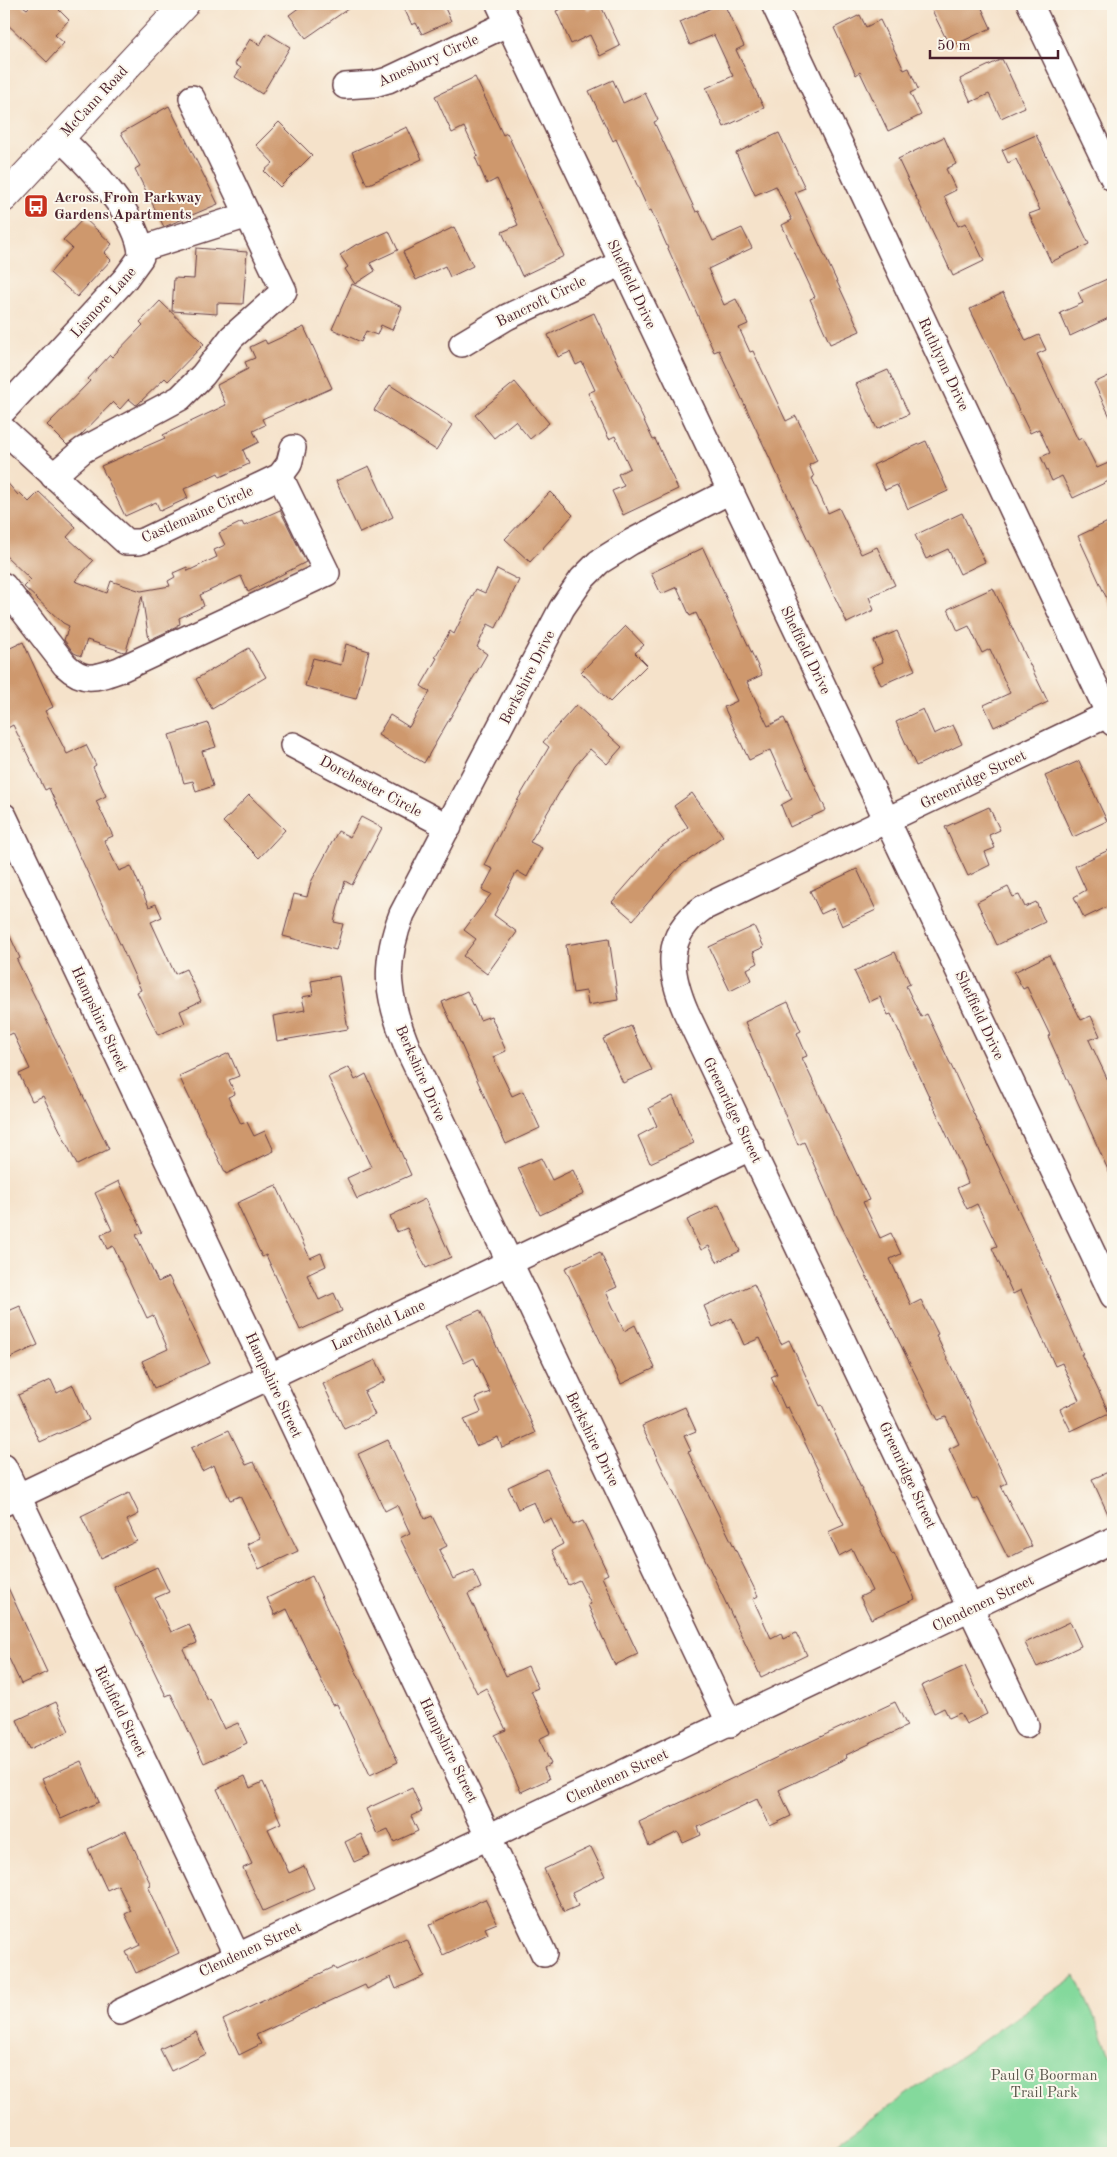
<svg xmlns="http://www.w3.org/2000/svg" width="1117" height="2157" viewBox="0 0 1117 2157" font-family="'Old Standard TT',serif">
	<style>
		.green { fill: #84d99c; stroke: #677c64 }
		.building { fill: #ce986d }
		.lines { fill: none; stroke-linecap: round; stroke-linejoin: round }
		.minor-casing { stroke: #643c43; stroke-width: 28 }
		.major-casing { stroke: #643c43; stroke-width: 30 }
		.minor { stroke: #fff; stroke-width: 25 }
		.major { stroke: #fff; stroke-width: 28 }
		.labels { text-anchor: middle; stroke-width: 4; stroke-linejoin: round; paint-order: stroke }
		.street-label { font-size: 15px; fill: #4a1f2b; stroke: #fbf7ec }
		.poi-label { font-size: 15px; font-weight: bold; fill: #4a1f2b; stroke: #fbf7ec; text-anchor: start }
		.park-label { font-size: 15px; fill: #5b574d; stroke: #fbf7ec }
	</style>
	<rect width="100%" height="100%" fill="#fbf7ec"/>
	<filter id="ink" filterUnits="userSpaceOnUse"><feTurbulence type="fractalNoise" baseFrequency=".02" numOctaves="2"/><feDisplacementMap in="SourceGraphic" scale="10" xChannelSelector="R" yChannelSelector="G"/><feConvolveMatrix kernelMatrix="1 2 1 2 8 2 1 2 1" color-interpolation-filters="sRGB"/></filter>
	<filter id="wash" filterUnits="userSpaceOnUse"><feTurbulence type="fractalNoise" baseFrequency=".0096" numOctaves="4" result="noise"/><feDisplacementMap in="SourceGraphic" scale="20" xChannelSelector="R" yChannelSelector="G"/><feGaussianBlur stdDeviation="1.12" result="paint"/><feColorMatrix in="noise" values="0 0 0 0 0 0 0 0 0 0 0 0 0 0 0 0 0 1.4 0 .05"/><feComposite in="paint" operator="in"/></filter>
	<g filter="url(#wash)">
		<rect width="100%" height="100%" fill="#f5e2ca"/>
		<polygon class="green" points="1075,1976 1113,2058 1113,2153 823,2153"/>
		<g id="blocks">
			<g class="building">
				<polygon points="4,4 20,4 27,9 32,4 65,4 59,10 69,20 55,35 64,43 47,62 4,21"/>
				<polygon points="304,4 355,4 306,38 289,15"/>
				<polygon points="402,4 443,4 451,21 422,34 416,23 412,25"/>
				<polygon points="573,4 585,4 588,10 600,4 620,46 600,56 590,35 571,44 556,11"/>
				<polygon points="720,4 724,4 744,46 736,50 764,108 724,127 706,88 733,76 714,35 690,45 680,22"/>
				<polygon points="929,4 980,4 991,28 950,47"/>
				<polygon points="860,15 866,27 880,20 904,70 909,68 918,89 910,93 921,115 888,131 860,72 856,75 834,28"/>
				<polygon points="267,33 290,47 262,94 235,77 241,68 235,64 250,39 260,45"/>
				<polygon points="1002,59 1025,107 1001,118 989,94 971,102 960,79"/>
				<polygon points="475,77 503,135 507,133 564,256 522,276 502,232 518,225 497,179 487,184 475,157 478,156 464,127 452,133 435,96"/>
				<polygon points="613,80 623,103 645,93 658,120 654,122 696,212 699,211 713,241 742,228 752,248 708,269 724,305 736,299 748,324 739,328 750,352 753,351 786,421 796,416 817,461 809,465 814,477 812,478 828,513 839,508 861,554 877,547 895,585 869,597 874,610 847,623 719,350 714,352 651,210 649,211 616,139 613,141 589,91"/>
				<polygon points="169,106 218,204 164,227 135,169 140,166 121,133"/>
				<polygon points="279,122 312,155 280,187 264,171 273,163 256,145"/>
				<polygon points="407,127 422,159 367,185 352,152"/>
				<polygon points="779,133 805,188 795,192 860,331 830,344 810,299 815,297 782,225 792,220 776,186 755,195 736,153"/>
				<polygon points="1036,135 1089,244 1051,262 1029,214 1040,210 1016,159 1008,163 1002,150"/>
				<polygon points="944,137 956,164 946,169 956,190 944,196 958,226 966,223 984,261 953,276 898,159"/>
				<polygon points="84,218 112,244 104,253 111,260 77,297 50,273 72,248 63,240"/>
				<polygon points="454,227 473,266 450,277 445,266 416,280 403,252"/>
				<polygon points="389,231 398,250 370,263 375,271 355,284 345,269 348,267 340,255 357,244 358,245"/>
				<polygon points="196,248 247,252 243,304 217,303 217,314 172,311 174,278 194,279"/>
				<polygon points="1107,279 1113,294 1113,316 1070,336 1060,313 1083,303 1078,292"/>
				<polygon points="352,284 402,307 392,330 381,325 377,335 366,331 361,342 332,329"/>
				<polygon points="1003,293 1026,341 1039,335 1046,350 1037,354 1078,440 1082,438 1097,468 1113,461 1113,479 1073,498 1062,476 1052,481 1041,457 1050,453 1039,429 1030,433 970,309"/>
				<polygon points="160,301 204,344 168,381 165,378 138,404 136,405 129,399 120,409 113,402 80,436 67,445 47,425 90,381 88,379 110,355 112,357 143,325 140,322"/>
				<polygon points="594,313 653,440 655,439 678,489 623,515 612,491 624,486 618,474 630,468 615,436 609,439 588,393 595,390 582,362 576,365 570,352 558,357 548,335"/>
				<polygon points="304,327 332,388 262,419 265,425 253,431 259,442 243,450 249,464 220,477 218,473 184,489 188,498 160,511 156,502 125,516 101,466 165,438 163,435 226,405 217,385 248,369 245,362 255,358 250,347 265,340 267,344"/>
				<polygon points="888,370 909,414 877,429 856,384"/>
				<polygon points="1113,374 1113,423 1094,383"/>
				<polygon points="515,382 549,423 530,439 515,421 494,438 475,415"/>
				<polygon points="390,385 452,425 436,450 374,410"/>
				<polygon points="926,441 948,491 908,509 897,485 885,490 873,465"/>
				<polygon points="369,466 393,517 360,533 336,481"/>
				<polygon points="4,479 18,495 20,493 29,502 39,492 76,527 67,537 93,561 75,581 107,593 111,581 141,591 170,586 168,581 175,577 173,573 187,567 188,571 217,557 214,550 225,545 219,533 242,522 244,526 280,510 306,562 248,592 241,576 200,595 204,606 179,618 180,624 177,625 177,627 149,640 142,596 126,651 124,652 87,640 81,656 74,653 64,640 69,626 63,623 24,587 31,580 4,554"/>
				<polygon points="550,492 573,515 530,562 505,539"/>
				<polygon points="962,513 985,562 960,574 948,549 926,559 915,535"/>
				<polygon points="1108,522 1113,533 1113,612 1078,536"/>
				<polygon points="703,548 762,675 747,682 768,726 784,718 826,810 790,827 781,805 792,799 770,750 749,760 724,707 737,701 696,613 690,616 677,587 661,594 651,573"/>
				<polygon points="497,569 519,580 496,628 488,624 477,647 487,654 424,763 378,735 390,715 409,727 430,692 421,686 437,658 435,657 450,631 454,634 476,589 485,593"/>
				<polygon points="993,588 1048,702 994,727 984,705 1010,693 990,649 982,653 969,626 958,631 948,609"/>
				<polygon points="626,626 644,645 635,653 647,665 610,702 581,672"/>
				<polygon points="897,631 915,670 881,685 872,667 883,662 874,641"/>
				<polygon points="23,642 53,707 45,711 67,754 86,745 96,765 93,767 106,796 96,801 113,836 104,840 119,871 131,866 149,907 156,904 162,917 151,922 175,974 186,969 201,1001 180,1011 185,1023 158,1035 137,992 141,990 49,788 45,790 13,725 4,730 4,651"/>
				<polygon points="346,644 369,651 356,699 305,686 313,658 341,665"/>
				<polygon points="249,648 266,677 212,709 196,679"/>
				<polygon points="576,705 622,747 607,764 590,749 575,766 530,842 542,848 527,877 517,871 494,915 517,932 487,974 463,956 476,939 464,930 491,894 482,890 493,869 484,865 510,813 549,747 543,742"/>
				<polygon points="923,709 934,734 953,725 962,744 916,766 896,722"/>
				<polygon points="208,723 216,747 202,751 213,786 196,792 193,781 184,783 169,735"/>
				<polygon points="1079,761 1107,821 1073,837 1045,776"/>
				<polygon points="692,793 723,836 679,867 633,920 612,902 658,849 688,827 674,806"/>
				<polygon points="249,795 285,830 259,858 223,822"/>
				<polygon points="989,807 1000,830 989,835 995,848 985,852 990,865 968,876 945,827"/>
				<polygon points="361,817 382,828 352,885 345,881 334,922 343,924 336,950 283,936 294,894 307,897 311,882 338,831 350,837"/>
				<polygon points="1113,848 1113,904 1084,918 1074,897 1086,890 1075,866"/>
				<polygon points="857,869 876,910 842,926 834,908 821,914 810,891"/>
				<polygon points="1008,887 1013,897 1019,895 1025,907 1036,902 1045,922 997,945 977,902"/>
				<polygon points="4,923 20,958 17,960 109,1149 77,1165 43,1096 32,1101 19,1074 30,1069 13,1033 9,1035 4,1023"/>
				<polygon points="754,926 764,947 753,952 758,963 747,969 752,980 730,991 709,947"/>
				<polygon points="609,938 618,1000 588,1005 586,991 573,993 566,945"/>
				<polygon points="895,952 910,984 906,986 921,1017 927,1014 1050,1277 1049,1277 1083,1354 1081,1354 1109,1413 1071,1431 1060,1409 1079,1400 1062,1363 1055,1366 1021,1290 1013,1294 992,1248 997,1246 977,1204 967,1209 957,1188 968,1183 963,1170 891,1014 888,1015 880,997 869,1002 854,971"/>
				<polygon points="1049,955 1081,1020 1091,1016 1100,1036 1089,1040 1113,1091 1113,1181 1048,1036 1050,1035 1027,987 1023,989 1014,972"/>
				<polygon points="339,976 348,1029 277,1041 273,1016 305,1010 302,997 313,995 311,981"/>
				<polygon points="467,991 480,1020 491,1016 506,1051 493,1057 512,1096 523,1091 540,1128 506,1144 442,1002"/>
				<polygon points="788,1002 801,1031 797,1033 807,1056 802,1058 869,1200 863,1202 880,1238 891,1233 901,1254 890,1259 895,1270 911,1305 921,1300 938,1334 936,1335 1007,1483 1001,1486 1032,1546 1008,1558 978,1498 973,1500 949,1449 959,1444 946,1417 938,1420 836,1215 804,1142 798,1145 745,1022"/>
				<polygon points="631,1026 652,1070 623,1083 603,1039"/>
				<polygon points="229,1053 239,1076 229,1080 235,1094 228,1097 241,1124 247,1122 254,1136 265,1131 274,1151 226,1174 179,1076"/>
				<polygon points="349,1067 355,1080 366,1074 411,1175 357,1199 347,1178 371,1167 328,1077"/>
				<polygon points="673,1096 694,1143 650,1163 638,1136 657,1126 649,1108"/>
				<polygon points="541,1158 552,1180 573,1170 584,1194 540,1215 518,1168"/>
				<polygon points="119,1181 143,1232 136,1235 158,1282 169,1277 210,1363 154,1388 142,1361 168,1349 153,1315 147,1318 113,1246 107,1249 101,1235 112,1230 95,1193"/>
				<polygon points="276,1185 310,1258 321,1253 326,1266 307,1275 319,1300 334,1293 342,1311 300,1330 266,1255 262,1257 237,1203"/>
				<polygon points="425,1199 451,1257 426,1268 407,1228 397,1232 390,1216"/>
				<polygon points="719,1205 740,1251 717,1262 709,1246 701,1250 687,1220"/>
				<polygon points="600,1252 617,1287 606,1292 624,1331 635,1325 655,1368 621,1384 565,1268"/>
				<polygon points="754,1284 781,1344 789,1340 820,1406 822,1405 892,1554 894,1553 915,1599 871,1619 860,1597 872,1591 852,1549 839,1556 828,1532 844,1525 788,1407 785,1408 771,1377 777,1374 760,1338 744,1345 732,1318 713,1327 704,1306"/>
				<polygon points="20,1306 38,1345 4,1361 4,1313"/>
				<polygon points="480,1310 536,1433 502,1448 498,1437 476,1446 464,1419 481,1412 475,1398 490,1392 474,1358 464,1363 446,1325"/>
				<polygon points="376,1360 386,1381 364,1392 375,1415 344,1429 323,1384"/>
				<polygon points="51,1380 57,1393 73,1385 89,1420 40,1442 18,1395"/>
				<polygon points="685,1407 696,1431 684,1436 691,1451 688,1452 758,1596 753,1599 771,1638 781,1633 783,1639 796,1633 807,1655 761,1677 642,1426"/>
				<polygon points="229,1430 246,1465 254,1462 298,1551 259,1569 247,1544 260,1538 240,1496 230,1500 214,1465 202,1471 191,1448"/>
				<polygon points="388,1440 425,1519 432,1516 447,1546 439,1550 453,1579 473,1570 481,1588 468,1594 506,1676 528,1666 538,1688 531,1691 551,1733 539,1739 551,1764 544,1768 549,1779 521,1792 495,1735 506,1730 486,1688 477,1693 400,1538 410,1533 397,1505 385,1511 358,1454"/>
				<polygon points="547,1469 573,1525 583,1521 608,1574 602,1577 638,1654 615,1665 588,1605 591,1604 579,1580 568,1585 552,1550 563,1544 551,1519 543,1522 534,1502 518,1509 508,1487"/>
				<polygon points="1113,1470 1113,1525 1092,1479"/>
				<polygon points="129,1493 139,1514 127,1520 137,1541 101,1558 81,1516"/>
				<polygon points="157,1567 169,1592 155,1598 171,1632 189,1624 197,1643 183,1649 208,1701 210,1699 224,1729 238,1723 247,1743 204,1763 171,1694 166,1696 114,1587"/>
				<polygon points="312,1576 398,1762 370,1775 337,1704 333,1705 287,1609 275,1615 267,1598"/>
				<polygon points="4,1579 47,1672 21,1684 4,1648"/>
				<polygon points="1070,1622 1081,1646 1037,1667 1025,1643"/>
				<polygon points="965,1666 987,1714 966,1724 960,1713 949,1718 944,1708 934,1713 921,1686"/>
				<polygon points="56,1702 69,1731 30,1749 17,1720"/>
				<polygon points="895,1702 907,1726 846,1755 847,1758 779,1790 791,1816 770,1826 757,1799 698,1827 701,1835 683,1843 678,1832 649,1846 639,1822"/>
				<polygon points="81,1761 99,1802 61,1819 42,1779"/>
				<polygon points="245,1776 250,1788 263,1782 281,1823 268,1829 289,1873 304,1866 314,1888 263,1911 243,1868 252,1864 217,1789"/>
				<polygon points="412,1788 422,1811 411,1816 418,1831 394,1842 388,1829 377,1834 366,1809"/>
				<polygon points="126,1831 151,1885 148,1886 179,1953 136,1973 126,1952 140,1945 125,1914 131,1911 118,1885 107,1890 88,1849"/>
				<polygon points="361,1834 370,1855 354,1862 345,1842"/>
				<polygon points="591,1847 605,1876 572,1892 578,1906 564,1912 544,1869"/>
				<polygon points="485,1899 497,1923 485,1928 488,1934 443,1955 429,1925"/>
				<polygon points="406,1938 424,1976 396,1989 391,1977 367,1989 365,1985 256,2035 261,2044 239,2055 223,2020 334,1967 336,1970"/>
				<polygon points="196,2032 206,2054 171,2071 160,2049"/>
			</g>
		</g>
	</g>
	<g filter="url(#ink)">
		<use href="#blocks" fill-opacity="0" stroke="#643c43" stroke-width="1"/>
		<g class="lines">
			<defs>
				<g id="minor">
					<polyline points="499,4 1113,1296"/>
					<polyline points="774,4 1113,723"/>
					<polyline points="1030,4 1113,178"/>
					<polyline points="345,86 374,84 388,80 509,23"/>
					<polyline points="141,249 248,215"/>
					<polyline points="462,344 507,317 622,263"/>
					<path d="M4,410L125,279L141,257C142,219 87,163 60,138"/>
					<polyline points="4,430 126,542 139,542 148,539 280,476 289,464 293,448"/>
					<polyline points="53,476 83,450 180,398 203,375 232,337 284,291 192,98"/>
					<path d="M4,586L65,665C84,683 96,678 119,670L327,573L280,476"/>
					<polyline points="293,745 449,827"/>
					<polyline points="4,816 544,1954"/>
					<polyline points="4,1467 237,1956"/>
					<polyline points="4,1503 752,1147"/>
					<path d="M730,1724L408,1049C387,998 382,966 402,914L562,608L582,579L599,562L631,542L730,491"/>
					<path d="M1026,1725L686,1012C669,972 663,936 703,908L1113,712"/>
					<polyline points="120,2012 1113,1540"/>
				</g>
				<polyline id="major" points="4,198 185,4"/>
			</defs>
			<use href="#minor" class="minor-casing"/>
			<use href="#major" class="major-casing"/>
			<use href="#minor" class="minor"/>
			<use href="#major" class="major"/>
		</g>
	</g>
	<defs>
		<symbol id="bus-square" viewBox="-11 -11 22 22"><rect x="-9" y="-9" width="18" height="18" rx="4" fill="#c8321e" stroke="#fbf7ec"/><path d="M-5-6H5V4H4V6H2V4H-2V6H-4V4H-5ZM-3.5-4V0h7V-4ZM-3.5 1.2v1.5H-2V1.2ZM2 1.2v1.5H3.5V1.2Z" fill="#fff"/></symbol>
	</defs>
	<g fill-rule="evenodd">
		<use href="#bus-square" x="22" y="192" width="28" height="28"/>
	</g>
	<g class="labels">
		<g class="street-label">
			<text transform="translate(428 60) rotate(-24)" y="5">Amesbury Circle</text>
			<text transform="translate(94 101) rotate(-47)" y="5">McCann Road</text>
			<text transform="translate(632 284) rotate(65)" y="5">Sheffield Drive</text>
			<text transform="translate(541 301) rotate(-26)" y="5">Bancroft Circle</text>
			<text transform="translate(103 302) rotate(-48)" y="5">Lismore Lane</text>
			<text transform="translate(944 364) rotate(65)" y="5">Ruthlynn Drive</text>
			<text transform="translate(197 514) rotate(-24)" y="5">Castlemaine Circle</text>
			<text transform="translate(806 650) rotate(64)" y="5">Sheffield Drive</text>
			<text transform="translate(527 677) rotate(-63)" y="5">Berkshire Drive</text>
			<text transform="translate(973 779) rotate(-26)" y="5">Greenridge Street</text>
			<text transform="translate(371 786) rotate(28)" y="5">Dorchester Circle</text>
			<text transform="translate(980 1015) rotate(65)" y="5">Sheffield Drive</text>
			<text transform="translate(100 1019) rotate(65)" y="5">Hampshire Street</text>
			<text transform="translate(421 1073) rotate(66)" y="5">Berkshire Drive</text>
			<text transform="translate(733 1110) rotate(64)" y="5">Greenridge Street</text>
			<text transform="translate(378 1325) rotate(-25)" y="5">Larchfield Lane</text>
			<text transform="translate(274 1385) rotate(65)" y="5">Hampshire Street</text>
			<text transform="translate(593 1439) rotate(64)" y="5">Berkshire Drive</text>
			<text transform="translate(908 1475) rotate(65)" y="5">Greenridge Street</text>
			<text transform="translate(983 1603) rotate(-26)" y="5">Clendenen Street</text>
			<text transform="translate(121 1711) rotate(64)" y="5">Richfield Street</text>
			<text transform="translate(449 1750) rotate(64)" y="5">Hampshire Street</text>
			<text transform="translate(617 1776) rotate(-25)" y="5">Clendenen Street</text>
			<text transform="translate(250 1949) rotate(-25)" y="5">Clendenen Street</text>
		</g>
		<g class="poi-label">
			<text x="54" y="202">Across From Parkway<tspan x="54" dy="17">Gardens Apartments</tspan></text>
		</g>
		<g class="park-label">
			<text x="1044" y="2080">Paul G Boorman<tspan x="1044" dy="17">Trail Park</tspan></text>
		</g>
	</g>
	<rect width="1117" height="2157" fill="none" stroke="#fbf7ec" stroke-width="20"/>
	<path d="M930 50v8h128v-8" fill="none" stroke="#4a1f2b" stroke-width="2.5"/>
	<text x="937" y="50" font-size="15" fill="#4a1f2b" stroke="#fbf7ec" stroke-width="4" paint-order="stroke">50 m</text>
</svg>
